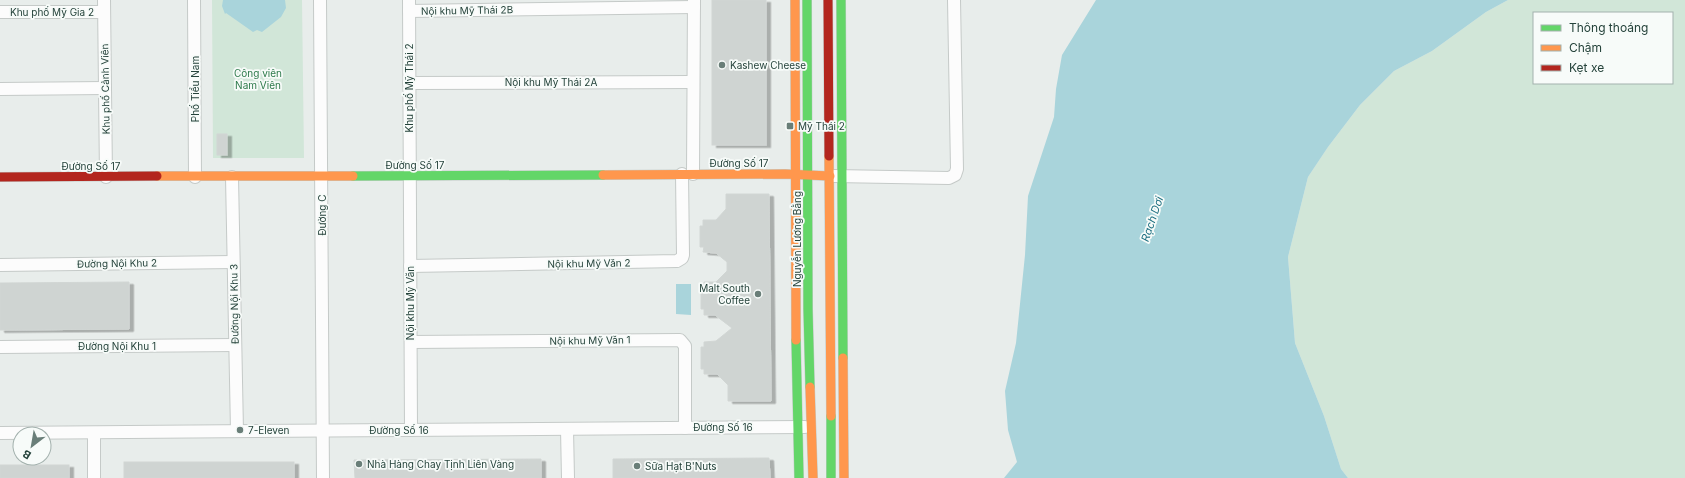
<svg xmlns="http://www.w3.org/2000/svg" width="1685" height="478" viewBox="0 0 1685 478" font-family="Inter,sans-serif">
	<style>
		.green { fill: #d1e6d8; fill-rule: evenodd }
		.water { fill: #a9d4db }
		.building { fill: #cfd4d2; stroke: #d1d6d4; filter: url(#shadow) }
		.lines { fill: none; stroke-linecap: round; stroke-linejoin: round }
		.street-casing { stroke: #c5cac8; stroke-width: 14 }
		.fast-casing { stroke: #c3cbc8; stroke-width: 10 }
		.slow-casing { stroke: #c3cbc8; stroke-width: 10 }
		.jam-casing { stroke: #c3cbc8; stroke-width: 10 }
		.street { stroke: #fcfcfc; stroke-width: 12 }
		.fast { stroke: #63d668; stroke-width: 9 }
		.slow { stroke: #ff974d; stroke-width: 9 }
		.jam { stroke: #b3261e; stroke-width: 9 }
		.poi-dot { fill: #697e78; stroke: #f7fbf9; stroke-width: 1.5 }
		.labels { text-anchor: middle; stroke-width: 3.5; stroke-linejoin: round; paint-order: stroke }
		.street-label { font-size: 10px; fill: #24423a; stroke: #f7fbf9 }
		.poi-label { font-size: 10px; fill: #24423a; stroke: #f7fbf9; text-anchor: start }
		.park-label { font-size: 10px; fill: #2d7a4b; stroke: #f7fbf9 }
		.water-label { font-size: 11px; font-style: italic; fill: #1c6f80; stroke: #f7fbf9 }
	</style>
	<defs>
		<filter id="shadow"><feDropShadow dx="4.5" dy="2.5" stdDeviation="0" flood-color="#0004"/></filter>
	</defs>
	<rect width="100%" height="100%" fill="#e8edeb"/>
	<g class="green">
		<polygon points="212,0 302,0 304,158 213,158"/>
		<path d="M1508,0H1685V478H1348L1341,469L1324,416L1295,343L1288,257L1308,177L1328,147L1360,105L1394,71L1432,51L1486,12ZM1534,13H1672V83H1534Z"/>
	</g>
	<g class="water">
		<polygon points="223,0 285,0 286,8 281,17 262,32 257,30 253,32 226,13 225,14 222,6"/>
		<polygon points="1096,0 1508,0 1486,12 1432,51 1394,71 1360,105 1328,147 1308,177 1288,257 1295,343 1324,416 1341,469 1348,478 1004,478 1017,462 1008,430 1005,391 1016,343 1025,255 1028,196 1054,117 1056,89 1062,55"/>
		<polygon points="676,284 691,284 691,315 676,314"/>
	</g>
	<g class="building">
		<rect x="712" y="0" width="54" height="145"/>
		<rect x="217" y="134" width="10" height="21"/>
		<polygon points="726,194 769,194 771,401 728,401 728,385 717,374 704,374 704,369 701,369 701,347 704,347 704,342 716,341 732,328 715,315 704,315 704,309 701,309 701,288 704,288 704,282 716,282 727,271 727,262 716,253 703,252 704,247 700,247 700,226 703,226 703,220 716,220 726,209"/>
		<polygon points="129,282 129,329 0,330 0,283"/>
		<polygon points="769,458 770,478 613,478 613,459"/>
		<polygon points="541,459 541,478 355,478 354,460"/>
		<rect x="124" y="462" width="170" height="16"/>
		<rect x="0" y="465" width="69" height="13"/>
	</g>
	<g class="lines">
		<defs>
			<g id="street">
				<polyline points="104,0 106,177"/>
				<polyline points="194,0 195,177"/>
				<polyline points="320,0 323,478"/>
				<polyline points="409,0 411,430"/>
				<polyline points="409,11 694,7"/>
				<polyline points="0,12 104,12"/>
				<polyline points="409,83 693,82"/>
				<polyline points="0,89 105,88"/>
				<polyline points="693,174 694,0"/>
				<polyline points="834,176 949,178 955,175 957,169 954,0"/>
				<polyline points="232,177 237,431"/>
				<polyline points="0,265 233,262"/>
				<polyline points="410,266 677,261 682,258 683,255 682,174"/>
				<polyline points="411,342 680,340 685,346 685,428"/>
				<polyline points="0,347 235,345"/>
				<polyline points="567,429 568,478"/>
				<polyline points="0,433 805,427"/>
				<polyline points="94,433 94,478"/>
			</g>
			<g id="fast">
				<polyline points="807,0 808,309 810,387"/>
				<polyline points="841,0 843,358"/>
				<polyline points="353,176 603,175"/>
				<polyline points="796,340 799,478"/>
				<polyline points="831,416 831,478"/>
			</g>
			<g id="slow">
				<polyline points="795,0 796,340"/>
				<polyline points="829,156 831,416"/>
				<polyline points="603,175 785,174 830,176"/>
				<polyline points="157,176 353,176"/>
				<polyline points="843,358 844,478"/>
				<polyline points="810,387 813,478"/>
			</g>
			<g id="jam">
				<polyline points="828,0 829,156"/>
				<polyline points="0,177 157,176"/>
			</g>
		</defs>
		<use href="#street" class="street-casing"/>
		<use href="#fast" class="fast-casing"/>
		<use href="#slow" class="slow-casing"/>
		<use href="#jam" class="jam-casing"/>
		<use href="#street" class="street"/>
		<use href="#fast" class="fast"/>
		<use href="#slow" class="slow"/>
		<use href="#jam" class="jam"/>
	</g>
	<g class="poi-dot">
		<circle cx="722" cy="65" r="4"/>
		<rect x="786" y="122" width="8" height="8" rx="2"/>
		<circle cx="758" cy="294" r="4"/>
		<circle cx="240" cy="430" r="4"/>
		<circle cx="359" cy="464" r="4"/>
		<circle cx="637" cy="466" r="4"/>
	</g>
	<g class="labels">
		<g class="street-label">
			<text transform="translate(467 10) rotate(-1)" y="4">Nội khu Mỹ Thái 2B</text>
			<text x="52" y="16">Khu phố Mỹ Gia 2</text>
			<text x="551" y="86">Nội khu Mỹ Thái 2A</text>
			<text transform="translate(409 88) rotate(-90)" y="4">Khu phố Mỹ Thái 2</text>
			<text transform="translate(105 89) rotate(-91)" y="4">Khu phố Cảnh Viên</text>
			<text transform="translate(195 89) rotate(-90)" y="4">Phố Tiểu Nam</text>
			<text x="739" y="167">Đường Số 17</text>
			<text x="415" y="169">Đường Số 17</text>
			<text x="91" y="170">Đường Số 17</text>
			<text transform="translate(322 215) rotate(-90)" y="4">Đường C</text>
			<text transform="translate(797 239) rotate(-90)" y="4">Nguyễn Lương Bằng</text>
			<text transform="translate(117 263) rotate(-1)" y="4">Đường Nội Khu 2</text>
			<text transform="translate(589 263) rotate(-1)" y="4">Nội khu Mỹ Văn 2</text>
			<text transform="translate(410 303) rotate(-90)" y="4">Nội khu Mỹ Văn</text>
			<text transform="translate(234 304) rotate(-91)" y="4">Đường Nội Khu 3</text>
			<text transform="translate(590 340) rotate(-1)" y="4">Nội khu Mỹ Văn 1</text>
			<text x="117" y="350">Đường Nội Khu 1</text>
			<text x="723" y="431">Đường Số 16</text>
			<text x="399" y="434">Đường Số 16</text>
		</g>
		<g class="poi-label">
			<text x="730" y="69">Kashew Cheese</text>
			<text x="798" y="130">Mỹ Thái 2</text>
			<text x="750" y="292" text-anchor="end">Malt South<tspan x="750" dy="12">Coffee</tspan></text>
			<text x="248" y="434">7-Eleven</text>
			<text x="367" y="468">Nhà Hàng Chay Tịnh Liên Vàng</text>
			<text x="645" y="470">Sữa Hạt B'Nuts</text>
		</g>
		<g class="park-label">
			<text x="258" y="77">Công viên<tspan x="258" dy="12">Nam Viên</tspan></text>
		</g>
		<g class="water-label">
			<text transform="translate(1152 219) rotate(-71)" y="4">Rạch Dơi</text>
		</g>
	</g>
	<rect x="1533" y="12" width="140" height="72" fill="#f7fbf9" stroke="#a3b1ad"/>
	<rect x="1541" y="25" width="20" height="6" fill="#63d668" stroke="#a3b1ad"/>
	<text x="1569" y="32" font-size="12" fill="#24423a">Thông thoáng</text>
	<rect x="1541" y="45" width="20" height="6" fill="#ff974d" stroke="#a3b1ad"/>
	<text x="1569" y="52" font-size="12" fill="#24423a">Chậm</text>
	<rect x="1541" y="65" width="20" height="6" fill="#b3261e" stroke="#a3b1ad"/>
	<text x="1569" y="72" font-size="12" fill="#24423a">Kẹt xe</text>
	<g transform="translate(32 446) rotate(211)"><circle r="19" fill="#f7fbf9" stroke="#a3b1ad"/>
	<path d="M0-3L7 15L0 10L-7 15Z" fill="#697e78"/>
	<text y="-6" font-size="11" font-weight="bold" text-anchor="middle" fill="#24423a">B</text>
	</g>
</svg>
